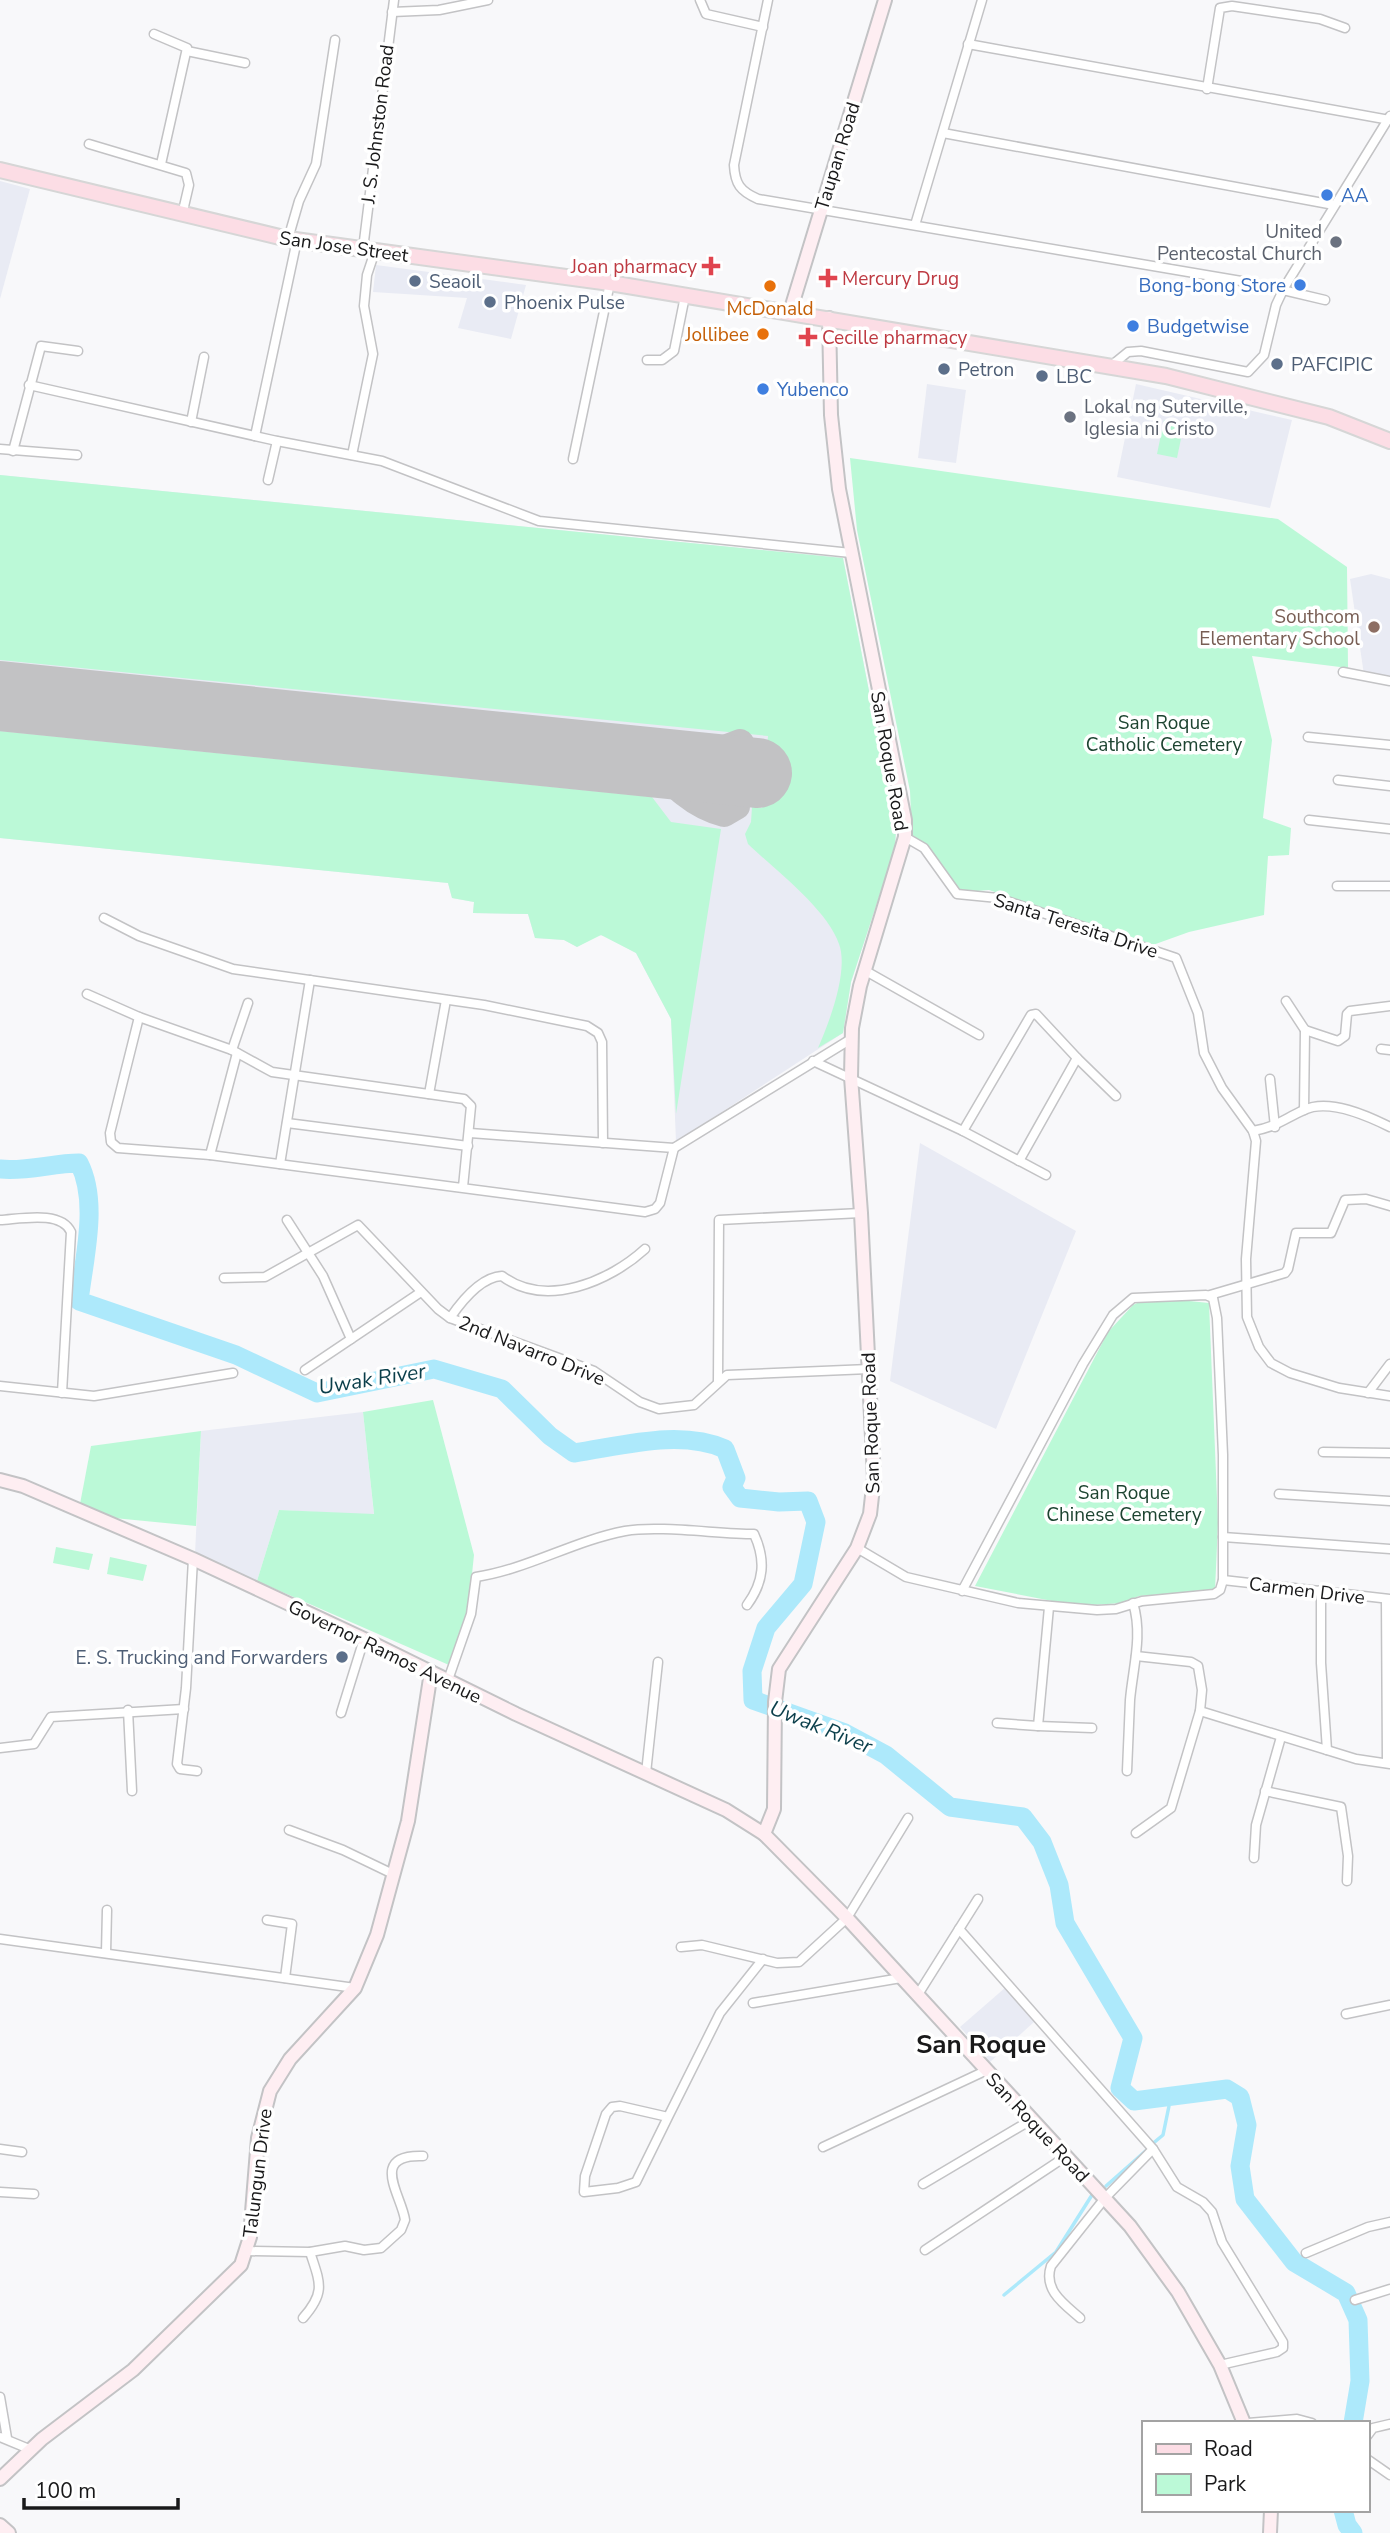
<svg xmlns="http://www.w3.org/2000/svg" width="1390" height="2533" viewBox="0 0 1390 2533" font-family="'Nunito Sans',sans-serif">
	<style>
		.built { fill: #e9ebf4 }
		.green { fill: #bbf9d7 }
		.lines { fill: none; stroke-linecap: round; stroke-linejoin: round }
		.stream { stroke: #ade9fb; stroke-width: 3.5 }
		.river { stroke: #ade9fb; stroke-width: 19 }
		.taxiway { stroke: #c2c2c4; stroke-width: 28 }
		.runway { stroke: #c2c2c4; stroke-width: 70 }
		.street-casing { stroke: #c3c3c5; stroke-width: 11 }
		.secondary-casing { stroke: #c3c3c5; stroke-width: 16 }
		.primary-casing { stroke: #d6d6d6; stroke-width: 18 }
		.street { stroke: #fff; stroke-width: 8 }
		.secondary { stroke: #feeef2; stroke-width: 12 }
		.primary { stroke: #fcdde5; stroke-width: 14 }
		.shop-dot { fill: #3f7fe0; stroke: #fff; stroke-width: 2.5 }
		.worship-dot { fill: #6b7280; stroke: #fff; stroke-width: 2.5 }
		.health-dot { fill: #e0444e; stroke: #fff; stroke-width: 2.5 }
		.service-dot { fill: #5c6f8a; stroke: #fff; stroke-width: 2.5 }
		.food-dot { fill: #e8710a; stroke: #fff; stroke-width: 2.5 }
		.education-dot { fill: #8d6e63; stroke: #fff; stroke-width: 2.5 }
		.labels { text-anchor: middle; stroke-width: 7; stroke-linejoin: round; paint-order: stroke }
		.street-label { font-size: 19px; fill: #19191a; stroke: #fff }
		.shop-label { font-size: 19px; fill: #366cbe; stroke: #fff; text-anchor: start }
		.worship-label { font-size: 19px; fill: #5b616d; stroke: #fff; text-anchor: end }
		.health-label { font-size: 19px; fill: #be3a42; stroke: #fff; text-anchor: start }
		.service-label { font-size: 19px; fill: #4e5e75; stroke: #fff; text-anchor: start }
		.food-label { font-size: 19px; fill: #c56008; stroke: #fff }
		.education-label { font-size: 19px; fill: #785e54; stroke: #fff; text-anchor: end }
		.park-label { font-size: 19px; fill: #1d4431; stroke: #fff }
		.water-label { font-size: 21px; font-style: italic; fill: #0a3e4a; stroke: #fff }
		.district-label { font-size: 26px; font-weight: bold; fill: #19191a; stroke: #fff }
	</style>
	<rect width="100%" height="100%" fill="#f8f8fa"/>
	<g class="built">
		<polygon points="0,181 30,189 0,299"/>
		<polygon points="376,265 526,285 511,339 458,328 467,298 373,292"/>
		<polygon points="927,384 966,390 956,463 918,458"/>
		<polygon points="1136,384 1292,420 1270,508 1117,477"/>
		<polygon points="0,475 843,558 896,829 895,848 851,982 843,1033 676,1142 671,1019 636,953 605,936 598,935 577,947 564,940 535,938 528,914 473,913 474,902 452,898 448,883 0,838"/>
		<polygon points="1371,574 1390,579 1390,679 1364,675 1350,579"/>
		<polygon points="920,1143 1076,1231 996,1429 890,1381"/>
		<polygon points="363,1412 374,1515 279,1510 257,1581 195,1554 201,1431"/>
		<polygon points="1006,1987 1034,2022 990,2062 960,2027"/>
	</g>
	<g class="green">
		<polygon points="1164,420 1184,424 1177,458 1157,454"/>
		<polygon points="850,458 1278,519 1347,567 1348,668 1252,656 1272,740 1263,818 1291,828 1289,855 1268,856 1264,915 1189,932 1150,946 989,890 964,892 956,887 928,846 912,835 910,791 857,530"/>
		<path d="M0,475L843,558L896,829L895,848L851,982L843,1033L818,1048C829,1023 849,971 839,944C827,909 775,870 748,844L745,834L751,822L752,807L762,808L768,736L0,660Z"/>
		<polygon points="0,731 652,797 671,822 721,829 676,1114 671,1019 636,953 601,935 577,947 564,940 535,938 528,914 473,913 474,902 452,898 448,883 0,838"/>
		<polygon points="1150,1297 1209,1303 1218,1523 1215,1590 1139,1596 1122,1603 1078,1606 975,1586 1108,1332 1133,1305"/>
		<polygon points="433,1400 474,1555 468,1612 449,1665 257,1581 279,1510 374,1514 363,1412"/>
		<polygon points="201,1431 196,1526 114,1518 80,1504 91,1446"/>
		<polygon points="56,1547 93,1554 89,1570 53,1563"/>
		<polygon points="110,1557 147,1565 143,1581 107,1574"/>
	</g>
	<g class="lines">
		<g class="stream">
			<polyline points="1151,2145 1163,2135 1169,2106"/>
			<polyline points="1106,2186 1149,2148"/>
			<polyline points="1004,2295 1056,2252 1092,2195"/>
		</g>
		<g class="river">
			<path d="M0,1169C26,1172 53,1163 79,1163C99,1202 84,1258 79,1301L236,1355L317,1393L434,1369L502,1389L550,1436L574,1453C622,1446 680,1429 725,1449L736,1478L732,1487L740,1498L779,1502L808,1501L816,1522L803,1584L766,1628L752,1671L753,1700L845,1733L886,1755L950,1807L1023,1817L1042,1842L1059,1885L1065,1923L1133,2038L1120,2088L1134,2101L1227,2089L1240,2097L1247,2125L1240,2166L1245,2199L1294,2262L1346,2293L1358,2320L1360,2381L1353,2423"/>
			<polyline points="1343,2510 1347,2525 1353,2533"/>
		</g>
		<g class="taxiway">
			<path d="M654,762C675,785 693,805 724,813L736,806L734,788L698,767"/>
			<path d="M682,765L740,743C750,759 740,777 724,782"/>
		</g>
		<polyline class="runway" points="0,696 757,773"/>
		<defs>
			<g id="street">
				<polyline points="700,0 706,14 763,27"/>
				<path d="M768,0L734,165C735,184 740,191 758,199L1253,283L1325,300"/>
				<polyline points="392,12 439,10 488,0"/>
				<polyline points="154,34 187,48 161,164"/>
				<polyline points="968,44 1390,120"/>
				<polyline points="187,51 245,63"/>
				<polyline points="1207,89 1220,8 1232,6 1320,19 1345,28"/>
				<polyline points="943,133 1334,205"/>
				<polyline points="89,144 186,173 189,185 182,215"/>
				<polyline points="915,225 982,0"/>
				<polyline points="288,239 299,201 316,164 335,40"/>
				<polyline points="363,249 394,0"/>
				<polyline points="647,360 662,360 674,351 685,296"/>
				<polyline points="1112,365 1128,352 1141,351 1248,372 1264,355 1276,305 1284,288 1390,116"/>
				<polyline points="29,385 277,441 382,461 539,521 851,553"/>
				<polyline points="191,422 204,357"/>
				<polyline points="255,436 297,240"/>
				<polyline points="0,449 77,455"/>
				<polyline points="13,451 41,346 78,351"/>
				<polyline points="352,455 373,354 364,306 367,275 375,251"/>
				<polyline points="573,459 610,283"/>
				<polyline points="268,480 277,441"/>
				<polyline points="1343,672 1390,681"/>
				<polyline points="1308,737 1390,745"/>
				<polyline points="1338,780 1390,786"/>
				<polyline points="1309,820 1390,829"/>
				<polyline points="905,837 924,848 957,894 998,898 1176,958 1198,1013 1204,1053 1222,1088 1253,1131 1256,1141 1246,1259 1247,1317 1259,1347 1271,1363 1290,1373 1339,1388 1390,1396"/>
				<polyline points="1337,886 1390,886"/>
				<polyline points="104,918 139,936 233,969 484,1005 587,1026 598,1033 602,1042 603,1143"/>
				<polyline points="864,970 979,1035"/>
				<polyline points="87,994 139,1017"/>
				<polyline points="1286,1001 1305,1030 1338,1041 1345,1036 1347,1014 1350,1011 1390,1006"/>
				<polyline points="1381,1049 1390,1050"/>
				<polyline points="232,1050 248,1003"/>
				<polyline points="813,1061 963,1131 1046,1175"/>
				<polyline points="1270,1079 1275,1127"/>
				<polyline points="429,1094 446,1000"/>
				<polyline points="1304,1110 1305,1030"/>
				<polyline points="287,1123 468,1146"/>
				<polyline points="963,1131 1031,1015 1036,1014 1077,1058"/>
				<path d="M1253,1131C1276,1127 1284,1119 1304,1110C1329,1098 1368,1116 1390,1127"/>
				<polyline points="470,1133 674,1148 851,1039"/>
				<polyline points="210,1155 237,1053"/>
				<polyline points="1019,1161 1077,1058 1116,1096"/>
				<polyline points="280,1164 310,980"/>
				<polyline points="463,1187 471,1106 464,1099 272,1072 232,1050 139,1017 110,1133 111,1142 118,1148 210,1155 645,1212 655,1209 660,1203 674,1148"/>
				<path d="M0,1220C20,1219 61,1210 71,1232L62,1393"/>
				<polyline points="287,1220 323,1276 351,1339"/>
				<polyline points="224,1278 265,1277 358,1225 438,1309 450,1318 594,1371 640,1402 659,1409 694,1405 727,1375 869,1369"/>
				<polyline points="1210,1295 1285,1273 1288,1269 1296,1233 1331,1233 1345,1200 1366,1199 1390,1206"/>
				<path d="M450,1318C461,1302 481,1277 502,1276C546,1309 610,1281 645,1249"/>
				<polyline points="305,1370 421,1292"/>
				<polyline points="718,1381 719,1220 861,1213"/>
				<polyline points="0,1386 94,1396 233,1373"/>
				<polyline points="1368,1393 1390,1364"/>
				<polyline points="1323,1452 1390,1453"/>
				<polyline points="1279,1494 1390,1501"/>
				<polyline points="1223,1537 1390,1549"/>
				<polyline points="857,1548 906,1577 1018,1603 1097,1610 1116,1609 1142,1601 1214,1594 1220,1590 1223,1580 1223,1455 1217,1318 1213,1298 1206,1295 1133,1298 1113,1315 1083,1364 962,1591"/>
				<polyline points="193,1559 186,1688 177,1764 180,1769 197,1771"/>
				<polyline points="1223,1580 1390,1599"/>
				<polyline points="1321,1590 1321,1663 1327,1750"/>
				<polyline points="1386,1599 1387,1763"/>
				<polyline points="1049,1607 1038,1726 1092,1728"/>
				<polyline points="1136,1656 1191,1662 1198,1666 1202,1690 1200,1711 1356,1759 1390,1764"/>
				<path d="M448,1680L471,1614L476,1577C528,1569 573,1541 625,1531C658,1525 718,1534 754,1534C766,1560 764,1582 747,1605"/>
				<polyline points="128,1710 132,1791"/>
				<polyline points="341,1713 364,1639"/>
				<polyline points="997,1723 1038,1726"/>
				<polyline points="0,1748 34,1744 51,1717 184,1709"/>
				<path d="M1127,1771C1128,1747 1129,1723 1130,1700C1133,1667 1143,1635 1133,1603"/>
				<polyline points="646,1773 658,1662"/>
				<polyline points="1265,1791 1341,1807 1348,1856 1347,1881"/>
				<polyline points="289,1830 343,1850 395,1875"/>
				<polyline points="1136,1833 1171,1808 1200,1711"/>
				<polyline points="1254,1858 1256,1825 1281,1737"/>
				<polyline points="267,1920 292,1924 285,1978"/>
				<polyline points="959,1929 1153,2149 1177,2187 1203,2202 1212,2212 1222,2242 1283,2342 1283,2348 1277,2352 1220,2365"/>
				<polyline points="0,1939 355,1988"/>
				<polyline points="681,1947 702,1945 777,1963 799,1962 847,1918 908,1818"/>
				<polyline points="106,1953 107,1910"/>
				<polyline points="917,1996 978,1899"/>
				<polyline points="753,2003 901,1978"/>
				<polyline points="1346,2014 1390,2005"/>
				<polyline points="668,2117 636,2182 618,2188 584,2192 585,2176 606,2114 612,2107 620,2106 668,2117 720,2013 763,1959"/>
				<polyline points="823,2147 985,2071"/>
				<polyline points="0,2149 22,2152"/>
				<polyline points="923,2184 1031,2120"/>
				<polyline points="0,2192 34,2194"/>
				<polyline points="925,2250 1065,2157"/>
				<path d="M247,2251L310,2252L345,2246L364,2250L381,2248L401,2230L405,2220C402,2196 368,2154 423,2156"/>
				<polyline points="1306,2253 1368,2227 1390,2222"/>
				<polyline points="1355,2300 1390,2289"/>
				<path d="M303,2318C326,2292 320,2283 310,2252"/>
				<path d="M1080,2318C1064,2304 1043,2290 1051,2266L1105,2198L1153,2149"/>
				<polyline points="0,2397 7,2438"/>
				<polyline points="1248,2423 1297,2419 1312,2423"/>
				<polyline points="1367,2436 1373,2428 1390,2424"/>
				<polyline points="0,2437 29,2449"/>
				<polyline points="1367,2459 1390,2475"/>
			</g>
			<g id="secondary">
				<polyline points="790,312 885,0"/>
				<polyline points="0,1480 23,1486 193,1559 364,1639 516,1714 726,1810 764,1834 847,1918 1130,2226 1178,2292 1220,2365 1244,2423"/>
				<polyline points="764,1834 774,1809 775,1702 779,1669 857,1548 870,1514 874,1478 861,1213 851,1077 852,1028 860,986 905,837 905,820 839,489 831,415 829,318"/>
				<polyline points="0,2479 42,2439 133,2370 241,2265 250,2237 258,2138 270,2091 290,2059 355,1988 377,1935 408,1821 431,1672"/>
				<polyline points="0,2525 9,2533"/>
				<polyline points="1270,2533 1271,2510"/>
			</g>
			<polyline id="primary" points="0,170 288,239 610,283 1166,376 1329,417 1390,441"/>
		</defs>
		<use href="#street" class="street-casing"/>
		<use href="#secondary" class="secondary-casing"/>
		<use href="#primary" class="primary-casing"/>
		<use href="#street" class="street"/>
		<use href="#secondary" class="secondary"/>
		<use href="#primary" class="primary"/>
	</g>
	<g class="shop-dot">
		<circle cx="1327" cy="195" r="7"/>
		<circle cx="1300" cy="285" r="7"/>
		<circle cx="1133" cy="326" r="7"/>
		<circle cx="763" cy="389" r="7"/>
	</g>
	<g class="worship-dot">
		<circle cx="1336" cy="242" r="7"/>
		<circle cx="1070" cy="417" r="7"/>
	</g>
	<g class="health-dot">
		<path d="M707.5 255.5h7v7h7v7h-7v7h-7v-7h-7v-7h7z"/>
		<path d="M824.5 267.5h7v7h7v7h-7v7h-7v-7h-7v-7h7z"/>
		<path d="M804.5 326.5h7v7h7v7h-7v7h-7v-7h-7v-7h7z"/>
	</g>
	<g class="service-dot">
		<circle cx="415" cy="281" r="7"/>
		<circle cx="490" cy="302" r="7"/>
		<circle cx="1277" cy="364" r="7"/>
		<circle cx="944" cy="369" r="7"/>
		<circle cx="1042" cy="376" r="7"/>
		<circle cx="342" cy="1657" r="7"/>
	</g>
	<g class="food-dot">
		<circle cx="770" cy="286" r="7"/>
		<circle cx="763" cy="334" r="7"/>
	</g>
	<circle class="education-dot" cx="1374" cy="627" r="7"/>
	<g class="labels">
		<g class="street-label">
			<text transform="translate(377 124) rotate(-83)" y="7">J. S. Johnston Road</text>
			<text transform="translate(837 156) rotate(-73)" y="7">Taupan Road</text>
			<text transform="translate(344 246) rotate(8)" y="7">San Jose Street</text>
			<text transform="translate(890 761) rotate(80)" y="7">San Roque Road</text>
			<text transform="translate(1076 925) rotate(18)" y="7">Santa Teresita Drive</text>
			<text transform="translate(532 1350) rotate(22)" y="7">2nd Navarro Drive</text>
			<text transform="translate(870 1423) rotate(-92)" y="7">San Roque Road</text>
			<text transform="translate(1307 1590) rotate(7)" y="7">Carmen Drive</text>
			<text transform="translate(385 1651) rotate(26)" y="7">Governor Ramos Avenue</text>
			<text transform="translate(1038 2127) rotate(47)" y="7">San Roque Road</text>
			<text transform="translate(257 2173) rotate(-83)" y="7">Talungun Drive</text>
		</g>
		<g class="shop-label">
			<text x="1341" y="202">AA</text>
			<text x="1286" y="292" text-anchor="end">Bong-bong Store</text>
			<text x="1147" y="333">Budgetwise</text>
			<text x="777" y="396">Yubenco</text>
		</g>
		<g class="worship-label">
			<text x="1322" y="238">United<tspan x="1322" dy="22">Pentecostal Church</tspan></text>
			<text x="1084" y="413" text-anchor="start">Lokal ng Suterville,<tspan x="1084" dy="22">Iglesia ni Cristo</tspan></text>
		</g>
		<g class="health-label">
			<text x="697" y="273" text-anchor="end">Joan pharmacy</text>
			<text x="842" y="285">Mercury Drug</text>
			<text x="822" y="344">Cecille pharmacy</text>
		</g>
		<g class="service-label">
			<text x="429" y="288">Seaoil</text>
			<text x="504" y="309">Phoenix Pulse</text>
			<text x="1291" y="371">PAFCIPIC</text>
			<text x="958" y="376">Petron</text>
			<text x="1056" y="383">LBC</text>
			<text x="328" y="1664" text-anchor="end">E. S. Trucking and Forwarders</text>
		</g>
		<g class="food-label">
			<text x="770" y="315">McDonald</text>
			<text x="749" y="341" text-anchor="end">Jollibee</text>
		</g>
		<g class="education-label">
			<text x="1360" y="623">Southcom<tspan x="1360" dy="22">Elementary School</tspan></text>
		</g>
		<g class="park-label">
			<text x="1164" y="729">San Roque<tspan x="1164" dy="22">Catholic Cemetery</tspan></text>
			<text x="1124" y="1499">San Roque<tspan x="1124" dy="22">Chinese Cemetery</tspan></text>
		</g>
		<g class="water-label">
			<text transform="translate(372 1379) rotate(-9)" y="7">Uwak River</text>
			<text transform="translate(821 1727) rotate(22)" y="7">Uwak River</text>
		</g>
		<g class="district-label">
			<text x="981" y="2053">San Roque</text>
		</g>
	</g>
	<rect x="1142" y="2421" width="228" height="91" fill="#ffffff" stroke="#a3a3a3" stroke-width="2"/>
	<rect x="1156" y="2444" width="35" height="10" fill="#fcdde5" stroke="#a3a3a3" stroke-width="2"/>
	<text x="1204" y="2456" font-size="21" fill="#19191a">Road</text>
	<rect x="1156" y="2474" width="35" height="21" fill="#bbf9d7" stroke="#a3a3a3" stroke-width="2"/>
	<text x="1204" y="2491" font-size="21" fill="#19191a">Park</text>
	<path d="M24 2498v10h154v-10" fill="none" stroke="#19191a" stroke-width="3.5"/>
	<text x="35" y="2498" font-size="21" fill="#19191a" stroke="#ffffff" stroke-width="5" paint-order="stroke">100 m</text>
</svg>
